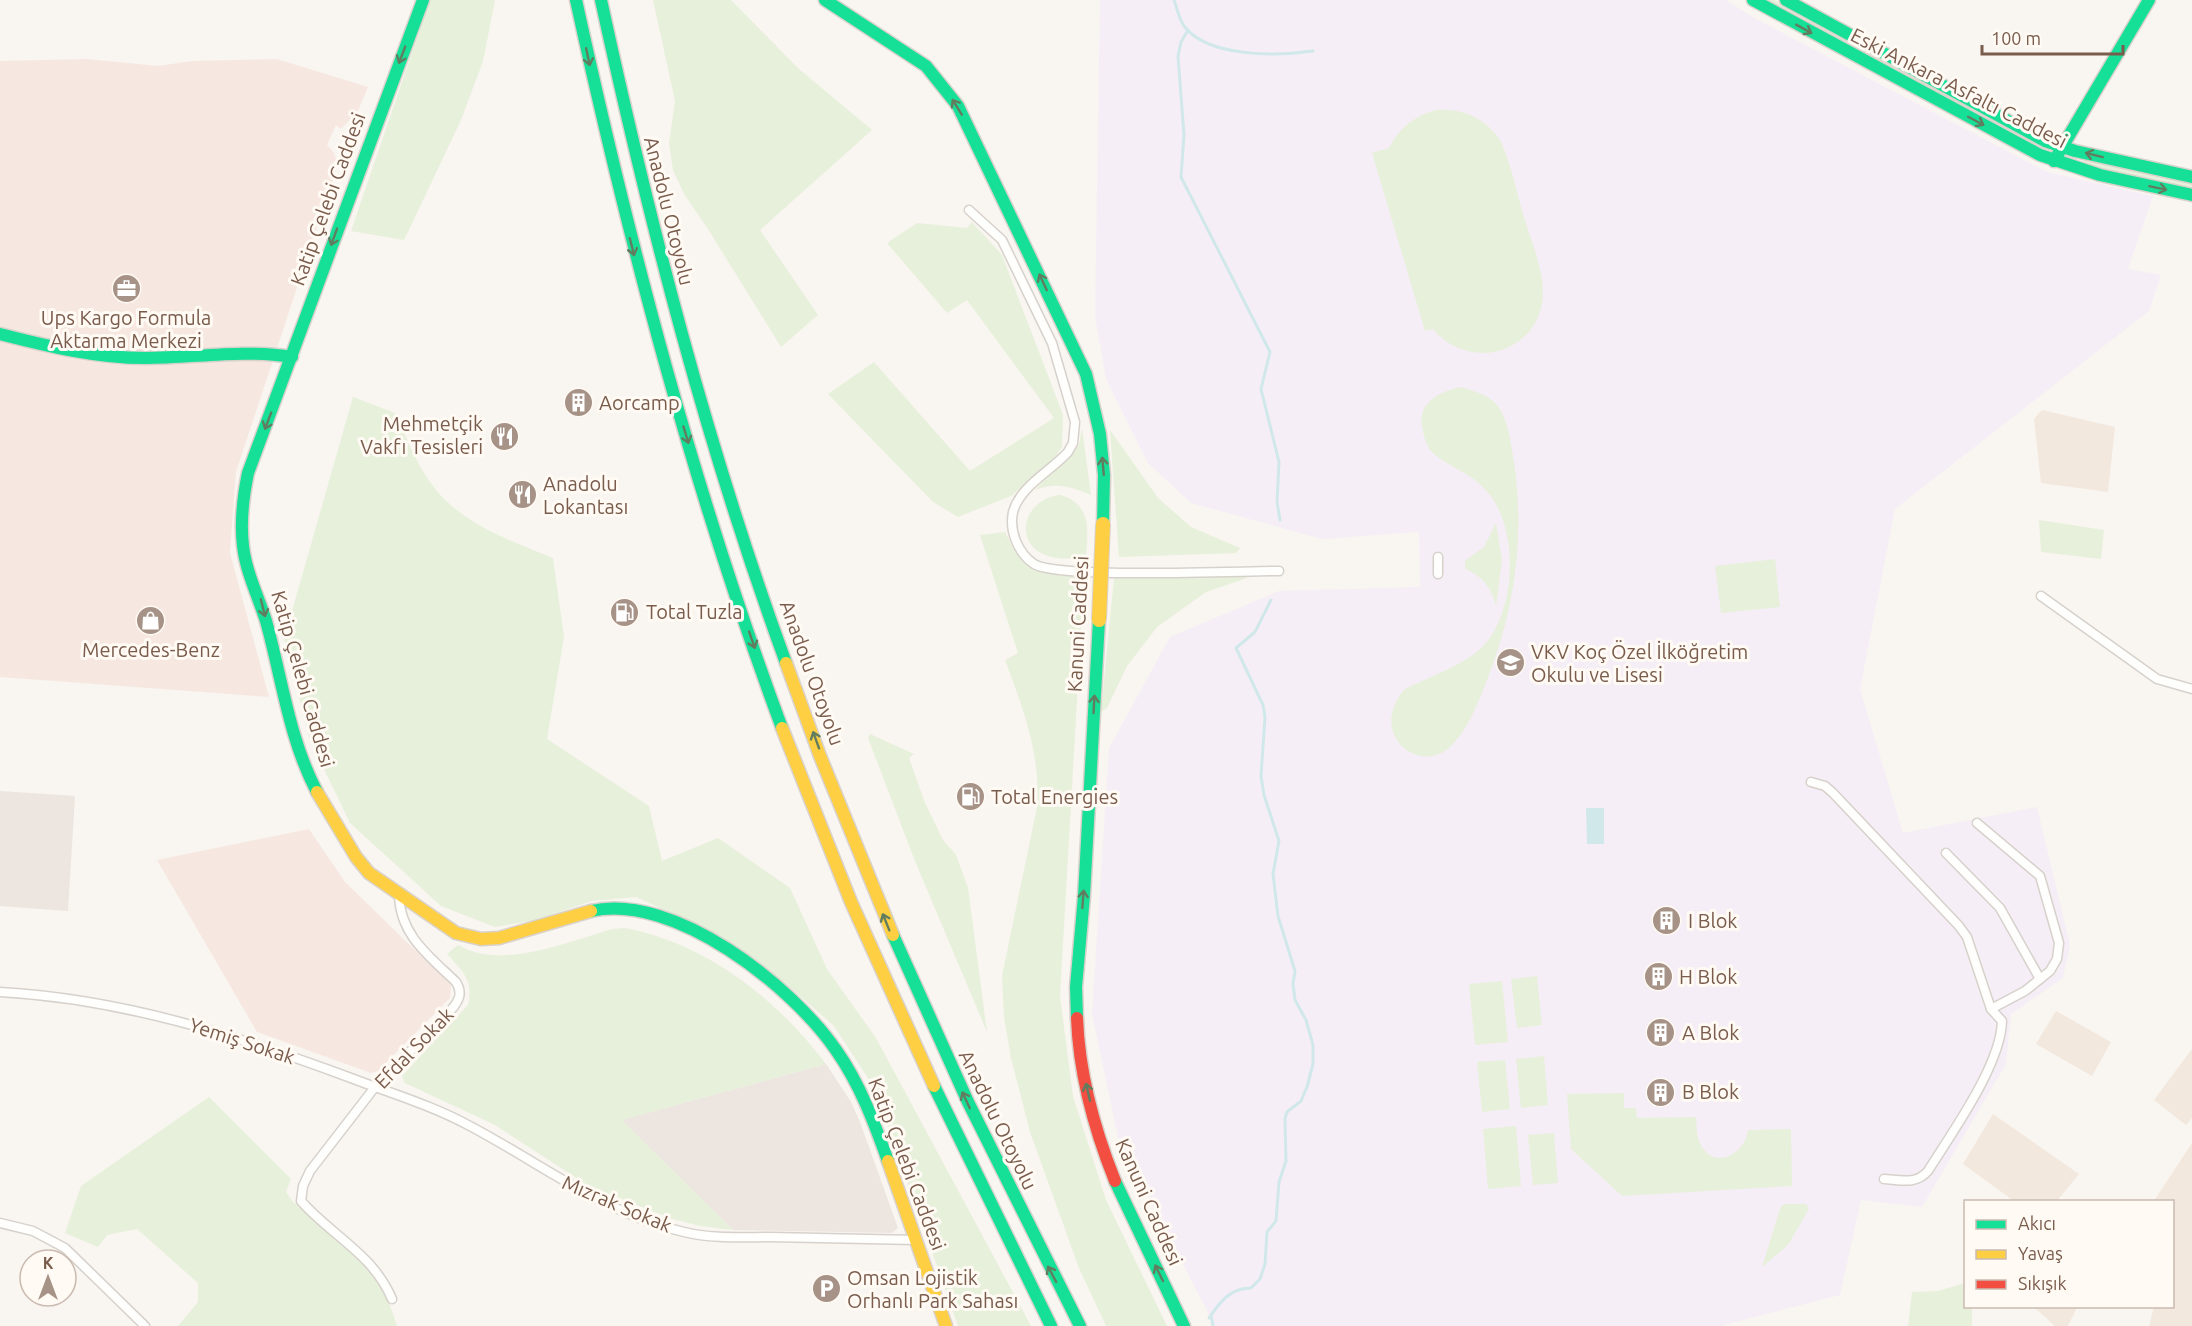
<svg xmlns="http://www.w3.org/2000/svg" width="2192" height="1326" viewBox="0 0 2192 1326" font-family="Ubuntu,sans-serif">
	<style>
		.residential { fill: #f2e8de }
		.commercial { fill: #f6e8e1 }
		.industrial { fill: #ede5e0 }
		.education { fill: #f6eef6 }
		.green { fill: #e7f0db }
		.water { fill: #d0e8ea }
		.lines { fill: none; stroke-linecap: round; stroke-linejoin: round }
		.stream { stroke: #d0e8ea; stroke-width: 3 }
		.street-casing { stroke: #d7d1cb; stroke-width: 11 }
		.fast-casing { stroke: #d9d2cb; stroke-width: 15 }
		.slow-casing { stroke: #d9d2cb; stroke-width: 15 }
		.jam-casing { stroke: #d9d2cb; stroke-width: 15 }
		.street { stroke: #fefefd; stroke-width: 8 }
		.fast { stroke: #16e098; stroke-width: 12 }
		.slow { stroke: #ffcf43; stroke-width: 12 }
		.jam { stroke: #f24e42; stroke-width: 12 }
		.slow-bridge-casing { stroke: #dad1cc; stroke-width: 16; stroke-linecap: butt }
		.slow-bridge { stroke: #ffcf43; stroke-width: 14 }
		.oneway { stroke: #617d60 }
		.labels { text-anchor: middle; stroke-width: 6; stroke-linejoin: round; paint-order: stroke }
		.street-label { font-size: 20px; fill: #7a5c4d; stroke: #fffaf3 }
		.poi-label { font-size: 20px; fill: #7a5c4d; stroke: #fffaf3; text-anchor: start }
	</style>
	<rect width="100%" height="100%" fill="#f9f5f0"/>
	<g class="residential">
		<polygon points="2042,410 2115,427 2108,492 2041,483 2034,419"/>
		<polygon points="2056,1011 2111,1042 2092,1076 2036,1044"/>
		<polygon points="2192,1049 2192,1118 2186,1125 2154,1100"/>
		<polygon points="1993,1114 2079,1174 2057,1201 2014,1201 1963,1164"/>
		<polygon points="2192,1143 2192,1326 2149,1326 2154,1307 2172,1306 2172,1202 2154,1201"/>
		<polygon points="2034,1307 2077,1307 2068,1326 2055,1326"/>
	</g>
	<g class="commercial">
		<polygon points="87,59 158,66 192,61 277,59 368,87 358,111 341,129 336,125 327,145 334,153 338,164 236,472 230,553 269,697 0,677 0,61"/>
		<polygon points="309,829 345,882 451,985 450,998 378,1071 371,1073 257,1032 157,860"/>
	</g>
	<g class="industrial">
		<polygon points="0,791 75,796 68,911 0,906"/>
		<polygon points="826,1064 851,1102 860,1122 898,1228 892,1233 733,1230 621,1120"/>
	</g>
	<polygon class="education" points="1100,0 1726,0 1758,20 2047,172 2153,196 2128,269 2161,275 2149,311 1895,509 1860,689 1903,833 2037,807 2070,945 2063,978 2011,1014 2006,1064 1922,1207 1861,1200 1840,1295 1720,1326 1215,1326 1119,1142 1092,1014 1109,748 1170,637 1279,591 1420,587 1419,532 1322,539 1191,503 1148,463 1106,379 1095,316"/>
	<g class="green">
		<polygon points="430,0 495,0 483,61 461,120 404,240 351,231"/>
		<polygon points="653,0 731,0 799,69 872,130 760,230 818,315 781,347 708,229 684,194 673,170 669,143 675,101"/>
		<polygon points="1764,0 1775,0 2042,146 1974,110 1951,101"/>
		<path d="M1436,110C1463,108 1485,118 1500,140C1511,163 1516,190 1523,214C1534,252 1558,297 1529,332C1520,342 1507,350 1494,352C1470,356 1448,347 1433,329L1425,331L1372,153L1389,148C1399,128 1414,116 1436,110Z"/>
		<polygon points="2083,160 2192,183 2192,188 2084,164"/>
		<polygon points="972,222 1002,255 1063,415 1062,447 1052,461 1011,496 958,517 933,502 828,394 874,362 970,471 1054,418 967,300 947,313 887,243 917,223 967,228"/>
		<path d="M1461,387C1471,390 1486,394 1494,402C1508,415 1511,444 1514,462C1525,537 1515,609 1487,680C1479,701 1469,727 1453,744C1422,779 1365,734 1405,689C1427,678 1460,666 1478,651C1516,619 1520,534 1490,495C1471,471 1450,469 1432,452C1427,447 1424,438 1423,431C1415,404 1438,392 1461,387Z"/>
		<path d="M353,397L395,413C405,434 414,459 428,479C457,523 507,539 553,558L564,637L547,739L649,806L662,861L718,838L790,888L827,969L876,1038L1031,1326H958L875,1089L834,1026L777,976L707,929L636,897L592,901L536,920L495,927L441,906L350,823L310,740L284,639Z"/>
		<path d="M1082,428L1091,495C1070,486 1056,482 1035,490L1079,445Z"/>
		<polygon points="1110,430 1158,498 1191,527 1240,548 1236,553 1119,557"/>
		<path d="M1060,495C1092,504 1088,530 1086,558C1074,558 1059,560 1048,556C1011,544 1024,498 1060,495Z"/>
		<polygon points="2039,520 2104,530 2101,559 2041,552"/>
		<path d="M1496,523L1502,560L1496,606C1492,589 1482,575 1465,569V561L1484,547Z"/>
		<path d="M1005,532L1014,550L1032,570L1084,578L1060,996L1073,1096L1106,1200L1167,1326H1106L1079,1268L1030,1132L1011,1058L1004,1017L1002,976L1037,807C1041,755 1023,708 1005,660L1018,653L980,535Z"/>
		<polygon points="1775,559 1780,607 1721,613 1715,566"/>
		<polygon points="1243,576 1247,578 1206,592 1157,627 1127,666 1107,708 1101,712 1114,578"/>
		<polygon points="870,734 914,754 909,758 925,803 943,840 956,855 968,888 987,1032 915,861 868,738"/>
		<path d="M625,928C707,944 776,998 826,1064L622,1120L733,1230L700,1226L669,1218L587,1185L495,1125L405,1083L402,1076L468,1005C474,981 463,971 447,954L458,945C502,971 568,941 613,929Z"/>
		<polygon points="1537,976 1542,1025 1517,1028 1511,979"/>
		<polygon points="1502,981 1508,1042 1475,1045 1469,984"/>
		<polygon points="1544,1056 1548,1105 1521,1108 1516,1059"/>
		<polygon points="1505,1060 1510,1109 1482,1112 1477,1062"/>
		<path d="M1624,1093V1108H1636L1637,1118L1696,1117C1697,1126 1696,1133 1699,1141C1711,1171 1744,1157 1748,1130L1791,1129L1792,1186L1622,1196L1571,1149L1567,1094Z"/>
		<polygon points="209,1097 291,1179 286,1192 293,1202 369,1267 386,1294 397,1326 178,1326 198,1302 198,1283 137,1229 107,1235 98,1247 65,1233 81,1186"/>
		<polygon points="1516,1126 1521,1186 1488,1189 1483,1129"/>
		<polygon points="1554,1133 1558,1183 1533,1185 1528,1135"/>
		<polygon points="1785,1204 1806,1204 1809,1209 1788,1245 1762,1267 1781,1206"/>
		<polygon points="1965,1283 1966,1306 1972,1307 1972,1326 1908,1326 1912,1292 1938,1291"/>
	</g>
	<polygon class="water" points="1586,808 1604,808 1604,844 1587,844"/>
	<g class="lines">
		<g class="stream">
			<path d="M1174,0C1177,8 1179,19 1184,26C1208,58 1278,56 1313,51"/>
			<polyline points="1188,30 1181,42 1178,56 1184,135 1181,177 1270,352 1261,389 1279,462 1277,502 1280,520"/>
			<polyline points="1211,1316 1213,1326"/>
			<path d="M1209,1318C1220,1302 1230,1288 1251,1288L1260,1279L1265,1264L1267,1232L1276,1221L1279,1182L1286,1161L1285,1119L1287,1112L1301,1101L1307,1087L1313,1064V1045L1306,1020L1295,1000L1293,984L1295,971L1278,916L1273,874L1279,841L1264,795L1261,776L1265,717L1263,705L1236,648L1255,632L1271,600"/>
		</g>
		<defs>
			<g id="street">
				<path d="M969,210L1002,240L1052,343L1075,422L1073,443L1068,452C1051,471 1020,486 1013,512C1009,531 1018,553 1034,564C1058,579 1240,571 1279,571"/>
				<polyline points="1438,557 1438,574"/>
				<polyline points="2041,596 2157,679 2192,689"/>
				<path d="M1811,782L1825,786L1833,793L1959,926L1967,937L1991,1009L2002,1021C2001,1065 1951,1134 1928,1171C1916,1185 1900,1180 1884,1179"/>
				<polyline points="1977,823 2040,876 2059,943 2057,959 2050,971 2025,991 1991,1009"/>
				<polyline points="1946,853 2000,908 2040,979"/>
				<path d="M0,992C124,999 235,1035 351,1078C390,1093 431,1105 468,1125C539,1162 604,1214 684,1232C712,1239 742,1237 771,1237C820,1238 868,1239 916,1240"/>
				<polyline points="0,1223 33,1231 65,1248 145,1326"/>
				<path d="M392,1299C373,1254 332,1236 301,1201L303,1186L310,1171L375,1087L451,1010C459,1001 463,993 456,982C429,956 400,935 399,895"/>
			</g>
			<g id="fast">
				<path d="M576,0C630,247 694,491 782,728"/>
				<path d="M601,0C650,225 707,447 786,663"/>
				<polyline points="825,0 926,66 958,106 1086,374 1100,434 1104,475 1103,524"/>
				<polyline points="1753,0 2040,155 2100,175 2192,195"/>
				<polyline points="1786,0 2045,141 2075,151 2192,177"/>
				<polyline points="2054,161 2149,0"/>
				<path d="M0,334C47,346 96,358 145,358C194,358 243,349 292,357"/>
				<path d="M317,792C289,739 282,678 266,621C258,596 246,572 243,546C240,521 243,497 248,473L423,0"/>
				<path d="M591,911C674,892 792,986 836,1050C860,1084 874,1122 888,1161"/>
				<polyline points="893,935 968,1102 1080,1326"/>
				<polyline points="1077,1018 1076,987 1084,896 1099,620"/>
				<polyline points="934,1086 1051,1326"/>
				<polyline points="1115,1181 1184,1326"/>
			</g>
			<g id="slow">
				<polyline points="786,663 820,756 893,935"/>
				<polyline points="782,728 851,902 934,1086"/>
				<polyline points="317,792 356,857 369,873 456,933 481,939 499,938 591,911"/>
				<polyline points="888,1161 946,1326"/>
			</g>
			<path id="jam" d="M1077,1018C1079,1072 1095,1131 1115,1181"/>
		</defs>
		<use href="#street" class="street-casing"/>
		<use href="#fast" class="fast-casing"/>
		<use href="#slow" class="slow-casing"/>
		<use href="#jam" class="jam-casing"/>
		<use href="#street" class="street"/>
		<use href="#fast" class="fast"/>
		<use href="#slow" class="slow"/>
		<use href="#jam" class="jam"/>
		<defs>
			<polyline id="slow-bridge" points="1099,620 1103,524"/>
		</defs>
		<use href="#slow-bridge" class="slow-bridge-casing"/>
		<use href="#slow-bridge" class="slow-bridge"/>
	</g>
	<defs><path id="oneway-shaft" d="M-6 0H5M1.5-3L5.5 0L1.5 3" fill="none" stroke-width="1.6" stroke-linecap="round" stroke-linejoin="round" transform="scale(1.5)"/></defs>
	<g class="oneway">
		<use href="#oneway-shaft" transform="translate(1804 29) rotate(29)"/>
		<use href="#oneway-shaft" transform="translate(402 55) rotate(111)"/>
		<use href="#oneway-shaft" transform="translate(588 57) rotate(78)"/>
		<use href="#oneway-shaft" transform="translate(957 107) rotate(-122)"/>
		<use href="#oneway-shaft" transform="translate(1976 121) rotate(28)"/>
		<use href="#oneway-shaft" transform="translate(2094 155) rotate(-166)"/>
		<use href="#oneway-shaft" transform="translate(2158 188) rotate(12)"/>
		<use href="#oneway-shaft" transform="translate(334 237) rotate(110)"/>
		<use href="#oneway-shaft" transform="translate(632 247) rotate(76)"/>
		<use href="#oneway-shaft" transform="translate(1043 282) rotate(-115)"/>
		<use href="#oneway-shaft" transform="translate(268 421) rotate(111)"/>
		<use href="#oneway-shaft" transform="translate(686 435) rotate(73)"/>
		<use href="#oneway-shaft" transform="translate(1103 466) rotate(-95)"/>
		<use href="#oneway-shaft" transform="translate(263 608) rotate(76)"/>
		<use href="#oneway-shaft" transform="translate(752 640) rotate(71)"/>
		<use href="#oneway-shaft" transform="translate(1094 704) rotate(-87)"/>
		<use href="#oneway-shaft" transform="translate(816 740) rotate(-110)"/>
		<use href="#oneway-shaft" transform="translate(1083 899) rotate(-86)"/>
		<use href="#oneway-shaft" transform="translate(886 922) rotate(-112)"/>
		<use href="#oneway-shaft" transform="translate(1088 1092) rotate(-103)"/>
		<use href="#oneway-shaft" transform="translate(966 1100) rotate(-115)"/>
		<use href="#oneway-shaft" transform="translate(1159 1273) rotate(-116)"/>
		<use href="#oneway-shaft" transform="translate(1052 1274) rotate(-118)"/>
	</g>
	<defs>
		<symbol id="office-disc" viewBox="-11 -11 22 22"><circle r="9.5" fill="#a69286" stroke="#fffaf3"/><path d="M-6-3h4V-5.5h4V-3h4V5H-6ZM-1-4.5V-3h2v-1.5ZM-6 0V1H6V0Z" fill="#fff"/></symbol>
		<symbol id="building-disc" viewBox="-11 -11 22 22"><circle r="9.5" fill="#a69286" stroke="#fffaf3"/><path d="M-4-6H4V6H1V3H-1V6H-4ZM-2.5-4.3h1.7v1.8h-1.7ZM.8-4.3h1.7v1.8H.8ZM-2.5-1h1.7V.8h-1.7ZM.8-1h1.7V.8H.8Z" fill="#fff"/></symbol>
		<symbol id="restaurant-disc" viewBox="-11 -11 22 22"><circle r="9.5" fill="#a69286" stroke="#fffaf3"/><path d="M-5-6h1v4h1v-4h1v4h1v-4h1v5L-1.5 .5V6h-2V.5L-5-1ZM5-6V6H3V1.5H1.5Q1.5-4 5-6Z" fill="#fff"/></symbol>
		<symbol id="fuel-disc" viewBox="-11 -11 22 22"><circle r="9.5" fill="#a69286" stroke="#fffaf3"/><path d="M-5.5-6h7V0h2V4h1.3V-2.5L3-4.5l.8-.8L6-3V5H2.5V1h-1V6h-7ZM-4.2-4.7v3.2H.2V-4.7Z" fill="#fff"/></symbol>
		<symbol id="shop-disc" viewBox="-11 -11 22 22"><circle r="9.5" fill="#a69286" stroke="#fffaf3"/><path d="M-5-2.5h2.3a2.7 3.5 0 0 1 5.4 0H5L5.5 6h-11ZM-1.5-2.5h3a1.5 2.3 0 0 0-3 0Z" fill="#fff"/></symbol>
		<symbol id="school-disc" viewBox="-11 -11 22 22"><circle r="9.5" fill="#a69286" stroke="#fffaf3"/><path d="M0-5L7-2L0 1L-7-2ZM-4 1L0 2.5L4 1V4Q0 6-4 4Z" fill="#fff"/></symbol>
		<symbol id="parking-disc" viewBox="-11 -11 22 22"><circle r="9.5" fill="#a69286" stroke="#fffaf3"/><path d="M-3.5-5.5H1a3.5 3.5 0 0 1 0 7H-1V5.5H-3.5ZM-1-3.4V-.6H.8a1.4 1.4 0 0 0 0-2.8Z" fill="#fff"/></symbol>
	</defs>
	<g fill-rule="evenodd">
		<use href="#office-disc" x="110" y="272" width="33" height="33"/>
		<use href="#building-disc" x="562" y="386" width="33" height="33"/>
		<use href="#restaurant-disc" x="488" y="420" width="33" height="33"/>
		<use href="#restaurant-disc" x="506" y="478" width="33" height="33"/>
		<use href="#fuel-disc" x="608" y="596" width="33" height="33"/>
		<use href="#shop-disc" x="134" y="604" width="33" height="33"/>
		<use href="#school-disc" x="1494" y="646" width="33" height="33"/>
		<use href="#fuel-disc" x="954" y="780" width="33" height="33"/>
		<use href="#building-disc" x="1650" y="904" width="33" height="33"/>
		<use href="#building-disc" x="1642" y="960" width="33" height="33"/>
		<use href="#building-disc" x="1644" y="1016" width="33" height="33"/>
		<use href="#building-disc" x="1644" y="1076" width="33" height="33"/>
		<use href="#parking-disc" x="810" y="1272" width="33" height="33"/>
	</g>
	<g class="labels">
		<g class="street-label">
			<text transform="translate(1959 88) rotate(27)" y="7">Eski Ankara Asfaltı Caddesi</text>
			<text transform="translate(328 199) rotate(-70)" y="7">Katip Çelebi Caddesi</text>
			<text transform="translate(669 211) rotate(76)" y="7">Anadolu Otoyolu</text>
			<text transform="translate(1078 624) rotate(-87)" y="7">Kanuni Caddesi</text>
			<text transform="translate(812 673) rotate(70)" y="7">Anadolu Otoyolu</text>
			<text transform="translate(303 679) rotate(74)" y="7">Katip Çelebi Caddesi</text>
			<text transform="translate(242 1041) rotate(18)" y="7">Yemiş Sokak</text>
			<text transform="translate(414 1048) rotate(-46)" y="7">Efdal Sokak</text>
			<text transform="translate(998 1120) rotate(64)" y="7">Anadolu Otoyolu</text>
			<text transform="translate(907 1164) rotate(69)" y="7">Katip Çelebi Caddesi</text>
			<text transform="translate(1149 1202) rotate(66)" y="7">Kanuni Caddesi</text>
			<text transform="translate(617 1204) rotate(23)" y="7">Mızrak Sokak</text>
		</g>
		<g class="poi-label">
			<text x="126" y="325" text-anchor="middle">Ups Kargo Formula<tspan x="126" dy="23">Aktarma Merkezi</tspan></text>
			<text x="599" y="410">Aorcamp</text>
			<text x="483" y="431" text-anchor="end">Mehmetçik<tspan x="483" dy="23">Vakfı Tesisleri</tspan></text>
			<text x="543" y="491">Anadolu<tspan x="543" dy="23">Lokantası</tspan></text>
			<text x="646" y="619">Total Tuzla</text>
			<text x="151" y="657" text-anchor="middle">Mercedes-Benz</text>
			<text x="1531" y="659">VKV Koç Özel İlköğretim<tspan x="1531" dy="23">Okulu ve Lisesi</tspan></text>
			<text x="991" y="804">Total Energies</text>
			<text x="1688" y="928">I Blok</text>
			<text x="1679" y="984">H Blok</text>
			<text x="1682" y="1040">A Blok</text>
			<text x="1682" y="1099">B Blok</text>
			<text x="847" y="1285">Omsan Lojistik<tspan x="847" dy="23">Orhanlı Park Sahası</tspan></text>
		</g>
	</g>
	<rect x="1964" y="1200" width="210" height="108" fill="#fffaf3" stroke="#cabbb1" stroke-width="1.5"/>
	<rect x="1976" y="1220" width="30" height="9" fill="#16e098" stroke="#cabbb1" stroke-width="1.5"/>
	<text x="2018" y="1230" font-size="18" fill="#7a5c4d">Akıcı</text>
	<rect x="1976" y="1250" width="30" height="9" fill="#ffcf43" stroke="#cabbb1" stroke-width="1.5"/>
	<text x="2018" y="1260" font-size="18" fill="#7a5c4d">Yavaş</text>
	<rect x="1976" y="1280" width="30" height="9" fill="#f24e42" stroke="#cabbb1" stroke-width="1.5"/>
	<text x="2018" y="1290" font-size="18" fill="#7a5c4d">Sıkışık</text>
	<g transform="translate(48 1278)"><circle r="28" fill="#fffaf3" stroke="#cabbb1" stroke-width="1.5"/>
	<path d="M0-4.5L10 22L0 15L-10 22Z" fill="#a69286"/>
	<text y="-9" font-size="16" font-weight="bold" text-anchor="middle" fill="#7a5c4d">K</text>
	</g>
	<path d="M1982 45v9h141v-9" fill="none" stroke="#7a5c4d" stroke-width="3"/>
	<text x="1991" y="45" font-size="18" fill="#7a5c4d" stroke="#fffaf3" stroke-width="4.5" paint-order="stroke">100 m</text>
</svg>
